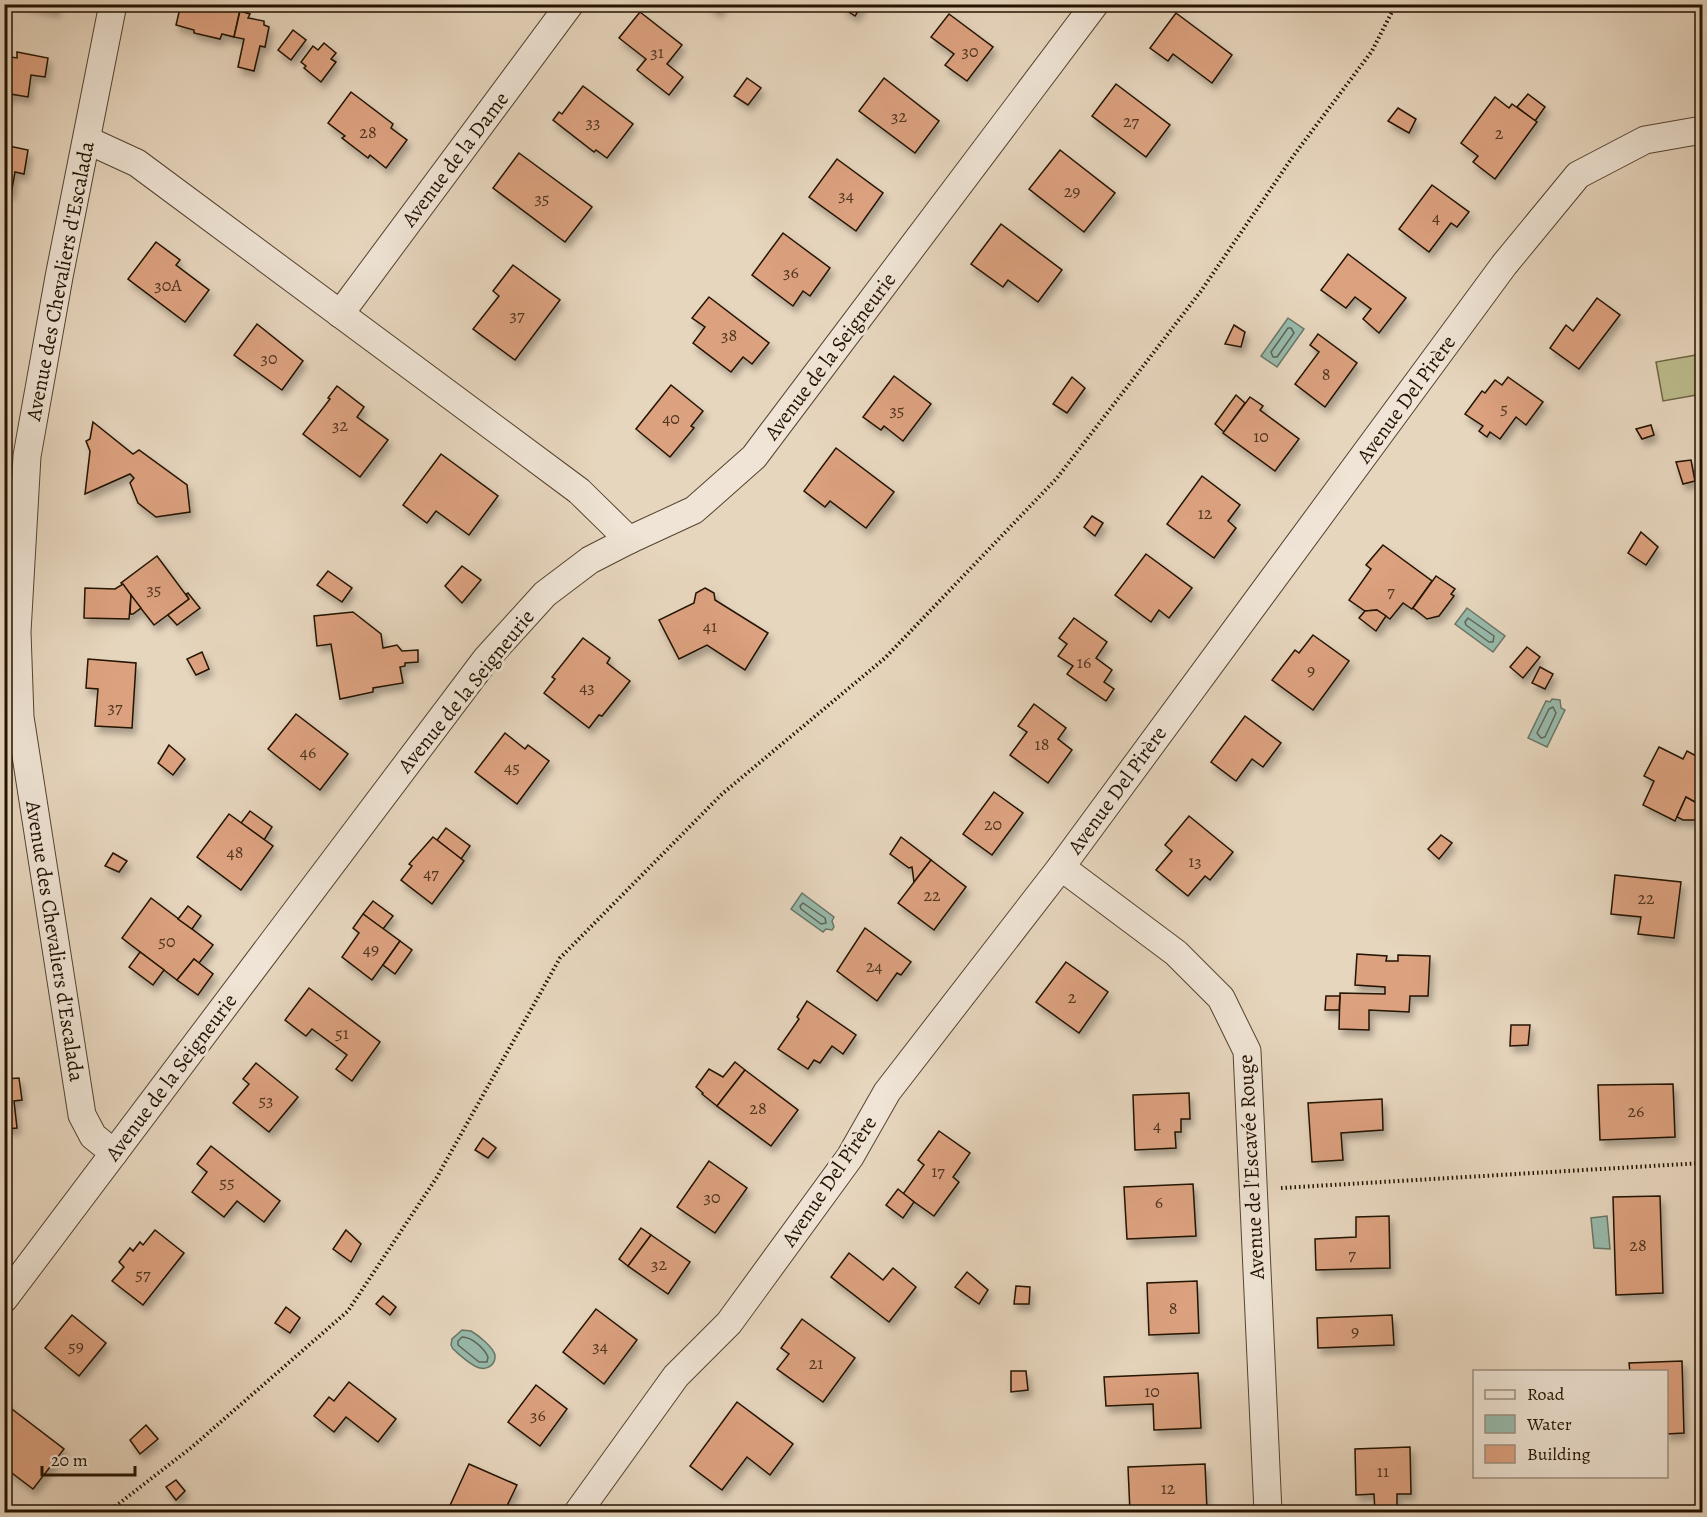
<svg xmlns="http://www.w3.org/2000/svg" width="1707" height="1517" viewBox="0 0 1707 1517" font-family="Alegreya,serif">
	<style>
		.green { fill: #bcbc8d; stroke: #706746; stroke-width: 1.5 }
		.water { fill: #98baac; stroke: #697767; stroke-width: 1.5 }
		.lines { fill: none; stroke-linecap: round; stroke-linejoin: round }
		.shore { stroke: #5e6656; stroke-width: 1.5 }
		.building { fill: #dca17f; stroke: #231200; stroke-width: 1.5; filter: url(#shadow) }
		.street-casing { stroke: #544330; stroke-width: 29 }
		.path { stroke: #231200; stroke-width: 4; stroke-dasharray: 1.5 3; stroke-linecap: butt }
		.street { stroke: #efe4d5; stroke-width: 27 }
		.labels { text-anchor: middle; stroke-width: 6; stroke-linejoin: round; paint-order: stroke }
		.number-label { font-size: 18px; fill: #513620 }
		.street-label { font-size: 21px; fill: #231200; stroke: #efe4d5 }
	</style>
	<defs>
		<filter id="shadow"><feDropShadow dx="3.5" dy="6" stdDeviation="3" flood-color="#0004"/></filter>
	</defs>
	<rect width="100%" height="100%" fill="#e7d6be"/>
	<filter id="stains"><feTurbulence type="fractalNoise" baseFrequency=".00333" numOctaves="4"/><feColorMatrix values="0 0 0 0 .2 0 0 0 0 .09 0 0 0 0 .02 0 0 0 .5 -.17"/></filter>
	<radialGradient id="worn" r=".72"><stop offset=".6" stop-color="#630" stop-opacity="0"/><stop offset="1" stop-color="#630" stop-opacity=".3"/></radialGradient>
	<polygon class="green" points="1702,354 1702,394 1663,401 1656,362"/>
	<g class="water">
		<polygon points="1288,318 1304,329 1277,367 1261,356"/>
		<polygon points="1467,608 1505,636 1493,652 1455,624"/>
		<polygon points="1552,699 1560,700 1561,708 1565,710 1547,747 1528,738 1546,701 1550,702"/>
		<polygon points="802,893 834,917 832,921 834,927 832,930 826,929 823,932 791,909"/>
		<polygon points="1607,1216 1610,1249 1594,1248 1591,1218"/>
		<path d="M462,1330C465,1331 468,1330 471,1331C478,1335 493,1347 495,1355C496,1364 488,1370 480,1368C471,1366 460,1355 453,1349L451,1345L452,1339Z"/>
	</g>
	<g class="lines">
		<g class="shore">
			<polygon points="1291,328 1294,333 1277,357 1273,357 1271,352 1288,328"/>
			<polygon points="1468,618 1494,636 1493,642 1489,642 1466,625 1465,622"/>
			<polygon points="1553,707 1556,713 1545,737 1541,738 1537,733 1549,709"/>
			<polygon points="803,903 825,918 826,923 821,924 801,909 800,906"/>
			<path d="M462,1337C472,1337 484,1348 488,1357L487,1362H479L458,1345V1341Z"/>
		</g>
	</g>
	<g class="building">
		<polygon points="22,4 57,4 56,11"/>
		<polygon points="181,4 241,5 234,37 222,34 220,39 194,33 194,30 176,25"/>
		<polygon points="707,4 723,4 718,12"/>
		<polygon points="845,4 863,4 855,16 843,8"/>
		<polygon points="240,11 250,14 248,18 264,21 264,25 269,27 265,47 260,46 254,71 238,67 244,39 234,37"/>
		<polygon points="640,12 682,45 667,64 683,77 669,95 637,70 646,59 619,38"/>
		<polygon points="1176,13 1232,55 1212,83 1173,54 1168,61 1150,48"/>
		<polygon points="949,14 993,47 967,81 945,65 954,54 931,37"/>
		<polygon points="293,30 306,40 291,60 278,50"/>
		<polygon points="324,43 336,53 331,59 336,62 321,82 304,68 306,66 301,62 313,46 318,50"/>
		<polygon points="17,52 48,58 45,77 31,75 28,97 10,94 10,98 4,97 4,56 17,58"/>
		<polygon points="747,78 761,88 748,105 734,96"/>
		<polygon points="884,78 939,121 915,153 859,111"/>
		<polygon points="1116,84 1170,125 1146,157 1092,116"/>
		<polygon points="583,86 633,124 607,158 596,150 594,152 553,120 559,112 562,114"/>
		<polygon points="351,92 393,124 391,128 407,140 386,168 370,155 368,158 342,138 345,136 328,123"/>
		<polygon points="1528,94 1545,107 1535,121 1517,107"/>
		<polygon points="1495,97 1509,108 1512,104 1537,122 1495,179 1473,162 1478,156 1461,143"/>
		<polygon points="1398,108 1416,119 1409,133 1388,121"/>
		<polygon points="4,145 28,150 24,174 15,172 11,194 4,192"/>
		<polygon points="1060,150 1115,193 1084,232 1029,189"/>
		<polygon points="519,153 592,207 565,242 493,188"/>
		<polygon points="837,159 883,193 856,231 809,197"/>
		<polygon points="1432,185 1469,212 1457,227 1451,223 1429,252 1399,229"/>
		<polygon points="1001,224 1062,270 1038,302 1008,280 1003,287 971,264"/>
		<polygon points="783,233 830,268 810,296 803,291 793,306 752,275"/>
		<polygon points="156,242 180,260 176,265 209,290 185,322 128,279"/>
		<polygon points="1348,254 1406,298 1379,333 1363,319 1371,309 1355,297 1346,308 1321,290"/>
		<polygon points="513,265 560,300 515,360 473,329 499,296 493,291"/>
		<polygon points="709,297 769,343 752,364 743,357 731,372 693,343 705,327 692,318"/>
		<polygon points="1597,298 1620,315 1579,369 1550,348 1566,325 1573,331"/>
		<polygon points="257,324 303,361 282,390 234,355"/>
		<polygon points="1234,325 1245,332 1241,347 1225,344"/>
		<polygon points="1318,334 1357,363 1325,407 1295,384 1319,352 1310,345"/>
		<polygon points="894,376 931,404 903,441 884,426 881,430 863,417"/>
		<polygon points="1072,377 1085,388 1067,413 1053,404"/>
		<polygon points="1508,377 1543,402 1526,425 1516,417 1500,439 1490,432 1487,437 1479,431 1483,426 1465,414 1482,391 1485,393 1495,380 1502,385"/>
		<polygon points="671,385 703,411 691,426 694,428 670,457 636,429"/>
		<polygon points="337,386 364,407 357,417 388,440 360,477 303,434 330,399 328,398"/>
		<polygon points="1236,395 1245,403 1224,432 1215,424"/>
		<polygon points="1250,397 1263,406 1260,410 1299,439 1275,471 1223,433"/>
		<polygon points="93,422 133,454 139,450 187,485 190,512 156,517 138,503 130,483 134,478 130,474 85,494 90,451 86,441 90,439"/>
		<polygon points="1651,425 1654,435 1642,439 1636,429"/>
		<polygon points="836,448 894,492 866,528 830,501 825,507 804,491"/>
		<polygon points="441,454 498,496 469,535 436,511 427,523 403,505"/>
		<polygon points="1691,460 1695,481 1683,484 1676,462"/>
		<polygon points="1202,476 1240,505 1228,521 1236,528 1214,558 1167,524"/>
		<polygon points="1092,516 1103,523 1095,536 1084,527"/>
		<polygon points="1641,532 1658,547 1646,565 1628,553"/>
		<polygon points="1383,545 1432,581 1412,609 1403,603 1390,619 1377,610 1365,611 1349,600 1371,569 1366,565"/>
		<polygon points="1146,554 1192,588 1169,618 1159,610 1151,622 1115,595"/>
		<polygon points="157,556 189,599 154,625 121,583"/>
		<polygon points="462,566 481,580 462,603 445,586"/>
		<polygon points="328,571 352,588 342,602 317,585"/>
		<polygon points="1436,576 1455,589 1451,594 1454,596 1439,616 1427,619 1413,608"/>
		<polygon points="123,584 131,595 129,619 84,618 85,588 115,589"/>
		<polygon points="705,588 714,593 715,600 768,633 745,670 707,645 679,659 659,620 694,603 696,593"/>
		<polygon points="188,593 200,608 177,625 168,615 189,599 186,594"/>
		<polygon points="131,595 141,608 133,614 130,614"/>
		<polygon points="1377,610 1386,616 1376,631 1359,618 1365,611"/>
		<polygon points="353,612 381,634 383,648 397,645 402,651 418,650 418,662 405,663 405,666 400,667 403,683 373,688 373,692 340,699 331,644 317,646 314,616"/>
		<polygon points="1074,618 1107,642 1096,658 1112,670 1104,682 1114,689 1106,701 1067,674 1073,666 1058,656 1067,644 1059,638"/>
		<polygon points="1313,635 1349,661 1313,710 1272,680 1295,650 1299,653"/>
		<polygon points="583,638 610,658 607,663 630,681 602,716 599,715 589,728 544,693 555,679 552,677"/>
		<polygon points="1527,647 1540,657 1523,678 1510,667"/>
		<polygon points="202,652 209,669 196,675 187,659"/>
		<polygon points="88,659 136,663 132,728 95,726 98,689 86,688"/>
		<polygon points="1540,667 1553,674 1545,689 1532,683"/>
		<polygon points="1034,704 1066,728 1058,739 1072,750 1048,783 1010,755 1027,732 1018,726"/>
		<polygon points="296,714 348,754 320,790 268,749"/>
		<polygon points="1245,716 1281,743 1263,767 1252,759 1236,781 1211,762"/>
		<polygon points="505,733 525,749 528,745 549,761 517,804 475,772"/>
		<polygon points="169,745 185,759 173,775 158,763"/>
		<polygon points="1659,747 1683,759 1687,751 1702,759 1702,806 1686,797 1675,821 1643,805 1654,781 1644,776"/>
		<polygon points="994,792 1023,813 992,855 963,834"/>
		<polygon points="1686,797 1702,806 1702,814 1694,820 1683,820 1677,817"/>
		<polygon points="250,811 272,827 264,840 241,823"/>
		<polygon points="229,814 273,846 241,890 197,857"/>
		<polygon points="1189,816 1233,852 1210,880 1205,876 1188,896 1156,870 1172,851 1165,845"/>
		<polygon points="446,828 470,846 461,859 437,840"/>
		<polygon points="1441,835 1452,843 1439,859 1428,849"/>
		<polygon points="433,837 464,861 432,904 401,880 412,866 409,864"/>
		<polygon points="901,837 931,860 914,882 912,867 909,868 890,854"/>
		<polygon points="113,853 127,861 119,872 105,866"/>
		<polygon points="931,860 966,887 934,930 898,903"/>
		<polygon points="1615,875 1681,882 1674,938 1638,934 1641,917 1611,914"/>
		<polygon points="151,898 213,945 199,963 194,959 177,980 122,938"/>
		<polygon points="373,901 393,916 383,929 363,914"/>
		<polygon points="188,906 201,916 192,929 178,919"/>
		<polygon points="363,914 400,941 372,980 342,957 359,933 353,928"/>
		<polygon points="865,928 911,962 901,975 897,973 877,1001 837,971"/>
		<polygon points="400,941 412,950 395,974 383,965"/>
		<polygon points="140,952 164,970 153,985 129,967"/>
		<polygon points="1357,954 1387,956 1386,961 1398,961 1398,955 1430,956 1428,996 1410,996 1409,1012 1369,1010 1369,1030 1339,1029 1340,993 1385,994 1385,987 1355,985"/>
		<polygon points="194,959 213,974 198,995 177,980"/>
		<polygon points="1066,962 1108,992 1079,1033 1036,1002"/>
		<polygon points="309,988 380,1042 352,1081 336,1069 347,1055 312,1029 306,1036 285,1020"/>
		<polygon points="1326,996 1340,996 1339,1010 1325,1010"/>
		<polygon points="807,1001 856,1035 843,1054 832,1046 820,1063 814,1060 808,1069 778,1049 799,1019 797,1017"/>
		<polygon points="1511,1025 1530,1025 1528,1045 1510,1046"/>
		<polygon points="735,1062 745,1070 717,1106 702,1094 703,1093 696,1087 709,1069 723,1077"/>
		<polygon points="256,1063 298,1097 269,1132 233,1103 249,1084 243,1079"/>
		<polygon points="745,1070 798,1110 771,1146 717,1106"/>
		<polygon points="19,1078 22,1100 14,1101 17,1128 4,1129 4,1079"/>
		<polygon points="1673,1084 1675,1137 1600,1140 1598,1085"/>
		<polygon points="1189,1093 1190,1119 1181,1119 1181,1132 1175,1132 1176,1148 1135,1150 1133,1095"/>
		<polygon points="1382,1099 1383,1130 1341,1133 1343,1160 1312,1162 1308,1103"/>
		<polygon points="939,1131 970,1153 953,1177 959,1182 934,1216 903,1194 924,1165 918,1160"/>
		<polygon points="483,1138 496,1148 488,1158 475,1150"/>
		<polygon points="211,1146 280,1201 264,1222 237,1201 224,1217 192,1192 207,1172 197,1164"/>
		<polygon points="709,1161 747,1188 715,1233 677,1207"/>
		<polygon points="1193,1184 1196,1236 1127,1239 1124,1187"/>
		<polygon points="898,1189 914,1202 903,1218 886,1205"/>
		<polygon points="1660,1196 1663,1293 1616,1295 1613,1197"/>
		<polygon points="1389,1216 1390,1268 1316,1270 1315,1239 1356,1237 1356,1217"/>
		<polygon points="641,1228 651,1235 628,1266 619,1259"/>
		<polygon points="155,1230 184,1253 143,1305 112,1281 124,1267 119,1262 130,1248 133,1251 140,1242 143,1245"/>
		<polygon points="346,1230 361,1244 351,1262 333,1249"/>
		<polygon points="651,1235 690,1262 668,1294 628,1266"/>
		<polygon points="849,1253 883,1280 893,1268 916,1287 889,1322 831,1277"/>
		<polygon points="967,1272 988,1290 979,1304 955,1287"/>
		<polygon points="1197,1281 1199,1333 1149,1335 1147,1283"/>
		<polygon points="1016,1286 1030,1287 1029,1304 1014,1304"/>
		<polygon points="383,1296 396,1307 390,1315 376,1304"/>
		<polygon points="286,1307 300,1318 290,1333 275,1323"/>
		<polygon points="596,1309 637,1340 604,1384 563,1352"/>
		<polygon points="72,1315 106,1343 79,1376 45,1348"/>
		<polygon points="1392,1315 1394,1345 1318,1348 1317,1318"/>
		<polygon points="802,1319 855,1358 823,1402 777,1369 789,1354 781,1348"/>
		<polygon points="1682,1361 1684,1433 1666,1434 1666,1372 1630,1372 1629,1363"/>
		<polygon points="1011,1371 1026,1371 1028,1390 1011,1392"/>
		<polygon points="1198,1373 1201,1428 1154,1430 1153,1404 1106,1406 1104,1377"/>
		<polygon points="349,1382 396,1419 378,1442 346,1417 334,1432 314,1416 329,1397 334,1401"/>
		<polygon points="536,1385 567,1409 540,1446 508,1422"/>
		<polygon points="737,1402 793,1444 770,1475 747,1457 722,1490 690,1466"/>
		<polygon points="4,1403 64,1449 33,1489 4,1467 7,1459 4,1457"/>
		<polygon points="146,1425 158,1439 140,1454 130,1440"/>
		<polygon points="1410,1447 1411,1494 1397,1494 1397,1512 1375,1512 1374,1494 1356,1495 1355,1449"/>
		<polygon points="469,1464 517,1485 504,1512 447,1512"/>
		<polygon points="1205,1464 1207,1510 1179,1512 1130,1512 1128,1467"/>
		<polygon points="176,1480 185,1491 176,1500 166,1487"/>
	</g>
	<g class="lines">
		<defs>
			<g id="street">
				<polyline points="113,4 59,277 27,456 17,632 20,717 82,1115 93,1136 114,1153"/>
				<polyline points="87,140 137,163 579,491 629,540"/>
				<polyline points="340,314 570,4"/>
				<polyline points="1061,867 1176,953 1221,998 1247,1051 1268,1512"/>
				<polyline points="4,1299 486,659 545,594 590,560 629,540 694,510 754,457 1095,4"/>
				<polyline points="578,1512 676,1376 729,1323 850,1157 887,1092 1061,867 1504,265 1578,175 1645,140 1702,130"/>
			</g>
		</defs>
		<use href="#street" class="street-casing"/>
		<g class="path">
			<polyline points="1281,1188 1702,1163"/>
			<polyline points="108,1512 192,1447 348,1311 437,1177 560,958 722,794 885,658 1057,478 1201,291 1294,155 1372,51 1396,4"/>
		</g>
		<use href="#street" class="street"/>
	</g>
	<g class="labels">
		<g class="number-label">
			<text x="970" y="57">30</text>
			<text x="657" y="58">31</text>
			<text x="899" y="122">32</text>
			<text x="1131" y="127">27</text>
			<text x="593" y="128">33</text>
			<text x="368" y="138">28</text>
			<text x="1499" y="139">2</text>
			<text x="1072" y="197">29</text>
			<text x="846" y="201">34</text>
			<text x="542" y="204">35</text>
			<text x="1436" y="223">4</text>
			<text x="791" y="278">36</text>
			<text x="168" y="291">30A</text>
			<text x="517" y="321">37</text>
			<text x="729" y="341">38</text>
			<text x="269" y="364">30</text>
			<text x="1326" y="380">8</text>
			<text x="1504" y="414">5</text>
			<text x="897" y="416">35</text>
			<text x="671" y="424">40</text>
			<text x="340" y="431">32</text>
			<text x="1261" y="442">10</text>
			<text x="1205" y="519">12</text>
			<text x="154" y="595">35</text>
			<text x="1391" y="597">7</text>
			<text x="710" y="632">41</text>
			<text x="1084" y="668">16</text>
			<text x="1311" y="676">9</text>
			<text x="587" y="693">43</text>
			<text x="115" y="713">37</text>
			<text x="1042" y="750">18</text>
			<text x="308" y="758">46</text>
			<text x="512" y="773">45</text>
			<text x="993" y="830">20</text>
			<text x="235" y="858">48</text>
			<text x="1195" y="867">13</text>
			<text x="431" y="879">47</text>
			<text x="932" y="901">22</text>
			<text x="1646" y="904">22</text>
			<text x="167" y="947">50</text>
			<text x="371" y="955">49</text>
			<text x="874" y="972">24</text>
			<text x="1072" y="1003">2</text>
			<text x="342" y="1039">51</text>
			<text x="266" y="1106">53</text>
			<text x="758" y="1114">28</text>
			<text x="1636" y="1117">26</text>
			<text x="1157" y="1131">4</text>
			<text x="938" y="1177">17</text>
			<text x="227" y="1188">55</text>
			<text x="712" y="1203">30</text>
			<text x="1159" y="1208">6</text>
			<text x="1638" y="1251">28</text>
			<text x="1352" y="1260">7</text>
			<text x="659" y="1270">32</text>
			<text x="143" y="1280">57</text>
			<text x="1173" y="1314">8</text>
			<text x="1355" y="1337">9</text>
			<text x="76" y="1352">59</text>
			<text x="600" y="1352">34</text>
			<text x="816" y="1369">21</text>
			<text x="1152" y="1397">10</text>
			<text x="538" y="1421">36</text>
			<text x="1383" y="1477">11</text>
			<text x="1168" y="1494">12</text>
		</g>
		<g class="street-label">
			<text transform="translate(455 159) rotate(-53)" y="7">Avenue de la Dame</text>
			<text transform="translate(60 281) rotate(-79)" y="7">Avenue des Chevaliers d'Escalada</text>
			<text transform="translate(830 356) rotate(-53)" y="7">Avenue de la Seigneurie</text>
			<text transform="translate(1406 399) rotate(-54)" y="7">Avenue Del Pirère</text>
			<text transform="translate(466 691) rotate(-51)" y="7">Avenue de la Seigneurie</text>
			<text transform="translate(1117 790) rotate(-54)" y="7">Avenue Del Pirère</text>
			<text transform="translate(55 941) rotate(81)" y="7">Avenue des Chevaliers d'Escalada</text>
			<text transform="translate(171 1077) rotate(-53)" y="7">Avenue de la Seigneurie</text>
			<text transform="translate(1251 1167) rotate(-93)" y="7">Avenue de l'Escavée Rouge</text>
			<text transform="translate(829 1181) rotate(-56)" y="7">Avenue Del Pirère</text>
		</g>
	</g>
	<rect width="1707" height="1517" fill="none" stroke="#e7d6be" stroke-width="24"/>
	<rect x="6" y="6" width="1695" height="1505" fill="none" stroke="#231200" stroke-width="3"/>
	<rect x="12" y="12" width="1683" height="1493" fill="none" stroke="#231200" stroke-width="1.5"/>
	<rect x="1473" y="1370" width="195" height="108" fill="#efe4d5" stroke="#9d9080" stroke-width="1.5"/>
	<rect x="1485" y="1390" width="30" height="9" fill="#efe4d5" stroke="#9d9080" stroke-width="1.5"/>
	<text x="1527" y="1400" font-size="18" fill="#231200">Road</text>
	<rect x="1485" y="1415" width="30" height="18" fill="#98baac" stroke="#9d9080" stroke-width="1.5"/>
	<text x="1527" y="1430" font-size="18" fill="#231200">Water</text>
	<rect x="1485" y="1445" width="30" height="18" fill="#dca17f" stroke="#9d9080" stroke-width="1.5"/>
	<text x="1527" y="1460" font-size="18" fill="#231200">Building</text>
	<path d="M42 1466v9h93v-9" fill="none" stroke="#231200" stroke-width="3"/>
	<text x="51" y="1466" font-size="18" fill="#231200" stroke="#efe4d5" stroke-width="4.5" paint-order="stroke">20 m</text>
	<rect width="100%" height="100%" filter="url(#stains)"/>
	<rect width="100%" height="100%" fill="url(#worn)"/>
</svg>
